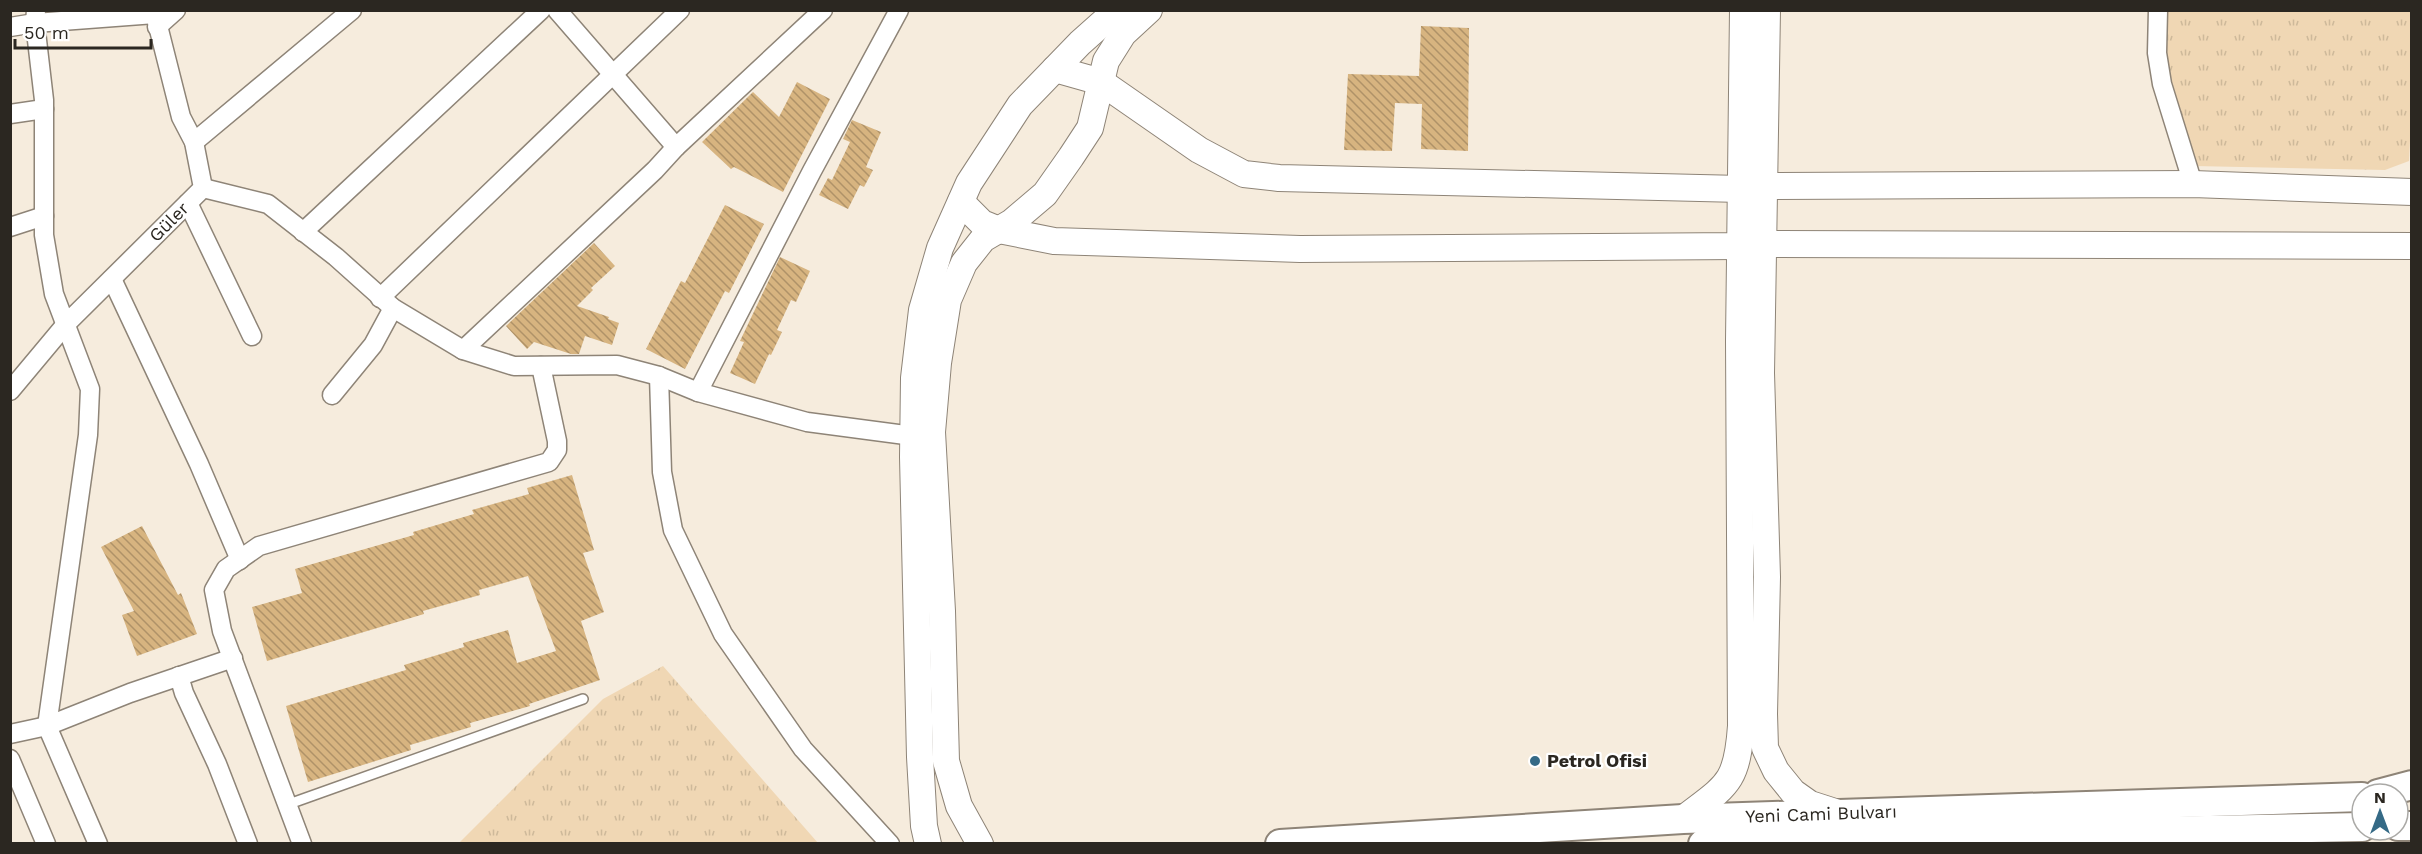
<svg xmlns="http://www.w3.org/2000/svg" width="2422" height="854" viewBox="0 0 2422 854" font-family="'Work Sans',sans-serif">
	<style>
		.grass { fill: url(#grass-tufts) }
		.building { fill: url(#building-back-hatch) }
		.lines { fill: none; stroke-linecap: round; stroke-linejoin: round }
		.lane-casing { stroke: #8e8477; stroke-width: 12 }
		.street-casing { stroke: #8e8477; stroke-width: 21 }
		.secondary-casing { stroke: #8e8477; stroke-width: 28 }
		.primary-casing { stroke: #8e8477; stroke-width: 32 }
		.lane { stroke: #fff; stroke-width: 9 }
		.street { stroke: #fff; stroke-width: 18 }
		.secondary { stroke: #fff; stroke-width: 26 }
		.primary { stroke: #fff; stroke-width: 28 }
		.poi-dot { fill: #356a86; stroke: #fff; stroke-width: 2 }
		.labels { text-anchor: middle; stroke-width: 4.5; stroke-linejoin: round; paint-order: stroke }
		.street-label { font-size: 18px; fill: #2b2721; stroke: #fff }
		.poi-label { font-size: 18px; font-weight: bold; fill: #2b2721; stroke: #fff; text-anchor: start }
	</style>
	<defs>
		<pattern id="grass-tufts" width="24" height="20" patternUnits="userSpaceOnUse" patternTransform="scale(1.5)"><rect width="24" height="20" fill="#f0d7b4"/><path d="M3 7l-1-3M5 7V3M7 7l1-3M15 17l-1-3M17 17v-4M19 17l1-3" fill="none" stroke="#ceb99a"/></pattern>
		<pattern id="building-back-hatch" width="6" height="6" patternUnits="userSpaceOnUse" patternTransform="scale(1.5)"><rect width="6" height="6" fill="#d7b480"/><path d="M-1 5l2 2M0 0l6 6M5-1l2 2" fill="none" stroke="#af9268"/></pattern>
	</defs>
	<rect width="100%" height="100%" fill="#f6ecdd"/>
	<g class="grass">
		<polygon points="2160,11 2411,11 2411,120 2409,161 2385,170 2194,166 2165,82"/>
		<polygon points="663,666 818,843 459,843 603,699"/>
	</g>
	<g class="building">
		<polygon points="1421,26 1469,28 1468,151 1421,149 1422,104 1395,103 1392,151 1344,150 1348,74 1419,76"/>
		<polygon points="797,82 830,99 783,192 734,167 731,169 702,142 753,92 779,117"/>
		<polygon points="852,120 881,132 866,167 873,170 864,187 860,185 848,209 819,195 828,178 832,180 850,142 843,139"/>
		<polygon points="725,205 764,224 729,293 725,291 685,369 646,349 681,281 685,283"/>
		<polygon points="594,243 615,266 591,288 593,290 577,306 609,317 608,319 619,323 612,345 585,336 579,354 571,354 534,342 527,349 506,326"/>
		<polygon points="780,257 810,271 796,302 791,300 777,330 782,332 771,355 769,354 755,384 730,373 744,342 740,341"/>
		<polygon points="572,475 594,550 583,553 604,612 581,621 600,680 529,704 530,706 470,723 471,727 410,745 411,750 308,782 286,706 406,670 404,665 464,647 463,643 508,630 517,663 556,651 528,576 479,590 480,595 423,611 424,614 267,661 252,607 302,593 295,569 414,535 413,532 474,514 472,510 529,494 527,488"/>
		<polygon points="142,526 178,595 181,593 197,634 137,656 122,615 134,611 101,547"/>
	</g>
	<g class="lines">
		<defs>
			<polyline id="lane" points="289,804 583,699"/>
			<g id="street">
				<polyline points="36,10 35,23 155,14"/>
				<polyline points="2158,10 2157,53 2162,84 2193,184"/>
				<polyline points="10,27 35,23 44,100 44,235 54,294 90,389 88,435 47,726 98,844"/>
				<polyline points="157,27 176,10"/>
				<polyline points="10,114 44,109"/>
				<polyline points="194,142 352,10"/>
				<polyline points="676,147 823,10"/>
				<polyline points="203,188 268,204 336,257 393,308 463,350 514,366 617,365 659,376 698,392 807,422 913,436"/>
				<polyline points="188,203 252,336"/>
				<polyline points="10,227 44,216"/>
				<polyline points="303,232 541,10"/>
				<polyline points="112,279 199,464 240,560"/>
				<polyline points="380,298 680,10"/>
				<polyline points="463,350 655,170 676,147 557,10"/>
				<polyline points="659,376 662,472 673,530 723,634 803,749 890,844"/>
				<polyline points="10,391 66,324 203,188 194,142 181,117 154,10"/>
				<polyline points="698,392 812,171 899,10"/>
				<polyline points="332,395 373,345 393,308"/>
				<polyline points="179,676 184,693 217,764 248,844"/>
				<polyline points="10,734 47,726 130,693 233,658"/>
				<polyline points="10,759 46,844"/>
				<polyline points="302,844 222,631 214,590 226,569 259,546 549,462 557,450 557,441 541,366"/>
			</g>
			<g id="secondary">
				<polyline points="1767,10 1761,373 1767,577 1764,714 1765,748 1776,771 1793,792 1810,804 1838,813"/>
				<polyline points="1055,69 1101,82 1199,150 1244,174 1279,178 1741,189 1764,186 2193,184 2412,192"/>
				<polyline points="961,202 982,223 999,230 1054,241 1300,249 1740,246 1763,244 2412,246"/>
				<path d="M1683,819C1727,785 1737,784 1741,726L1739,341L1743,10"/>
				<polyline points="928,844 924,826 920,757 913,457 914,378 922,310 940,248 969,183 1020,105 1080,43 1117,10"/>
				<polyline points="980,844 959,806 946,761 942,611 932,432 938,363 948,300 964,263 983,239 1012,222 1045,194 1071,157 1090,128 1106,61 1123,34 1149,10"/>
			</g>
			<g id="primary">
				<polyline points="2378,794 2412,785"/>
				<polyline points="2398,826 2412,826"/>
				<polyline points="1280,844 1683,819 2362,797"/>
				<polyline points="1703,844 2095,832 2362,827"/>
			</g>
		</defs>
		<use href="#lane" class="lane-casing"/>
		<use href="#street" class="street-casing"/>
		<use href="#secondary" class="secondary-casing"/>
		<use href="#primary" class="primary-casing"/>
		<use href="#lane" class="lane"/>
		<use href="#street" class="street"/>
		<use href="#secondary" class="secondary"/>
		<use href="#primary" class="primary"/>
	</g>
	<circle class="poi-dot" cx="1535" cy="761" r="6"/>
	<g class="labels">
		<g class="street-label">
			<text transform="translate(169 222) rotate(-45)" y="6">Güler</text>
			<text transform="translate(1821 814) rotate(-2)" y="6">Yeni Cami Bulvarı</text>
		</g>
		<g class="poi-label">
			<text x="1547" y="767">Petrol Ofisi</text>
		</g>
	</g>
	<rect width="2422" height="854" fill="none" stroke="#2b2721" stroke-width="24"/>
	<g transform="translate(2380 812)"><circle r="28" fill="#ffffff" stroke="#aaa9a6" stroke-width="1.5"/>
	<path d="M0-4.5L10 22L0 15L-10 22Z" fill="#356a86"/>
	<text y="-9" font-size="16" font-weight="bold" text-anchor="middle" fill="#2b2721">N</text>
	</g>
	<path d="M15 39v9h136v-9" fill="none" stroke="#2b2721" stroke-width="3"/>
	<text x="24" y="39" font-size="18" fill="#2b2721" stroke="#ffffff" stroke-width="4.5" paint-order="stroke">50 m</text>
</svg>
